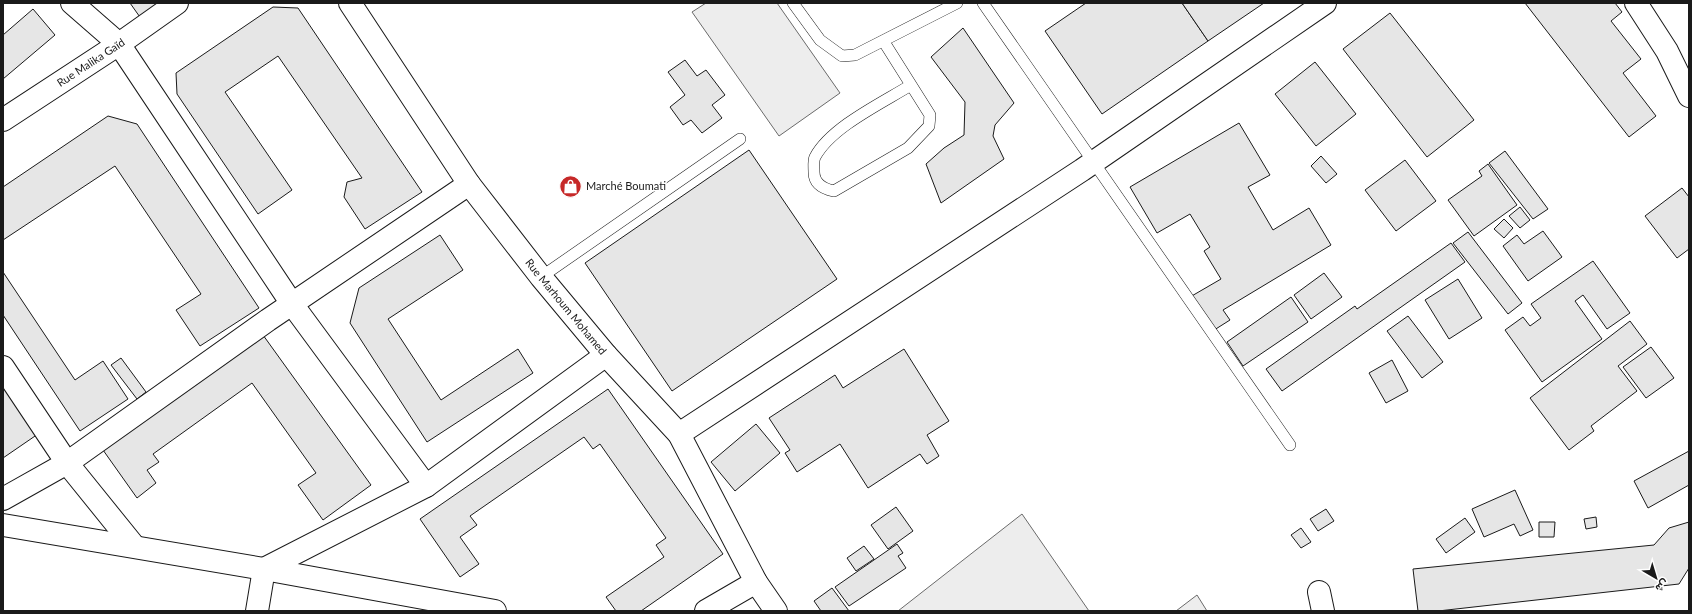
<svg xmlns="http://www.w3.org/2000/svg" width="1692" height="614" viewBox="0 0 1692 614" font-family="Lato,Vazirmatn,sans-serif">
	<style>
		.built { fill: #ededed; stroke: #6a6a6a }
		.building { fill: #e6e6e6; stroke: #1a1a1a }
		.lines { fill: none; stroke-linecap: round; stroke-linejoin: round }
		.service-casing { stroke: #1a1a1a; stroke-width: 12 }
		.minor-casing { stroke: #1a1a1a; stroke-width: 24 }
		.primary-casing { stroke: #1a1a1a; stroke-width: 24 }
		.service { stroke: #fff; stroke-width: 11 }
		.minor { stroke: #fff; stroke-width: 22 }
		.primary { stroke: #fff; stroke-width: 22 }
		.labels { text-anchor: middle; stroke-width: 3; stroke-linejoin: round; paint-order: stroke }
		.street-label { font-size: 11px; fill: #1a1a1a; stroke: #fff }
		.poi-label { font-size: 11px; fill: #1a1a1a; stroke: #fff; text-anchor: start }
	</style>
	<rect width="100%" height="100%" fill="#fff"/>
	<g class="built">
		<polygon points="706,3 777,3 840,93 779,136 692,12"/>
		<polygon points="1022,514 1089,611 898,611"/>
		<polygon points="1197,595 1207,611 1176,611"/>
	</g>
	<g class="building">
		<polygon points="130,3 166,3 142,20"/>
		<polygon points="1086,3 1182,3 1208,41 1102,114 1045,31"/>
		<polygon points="1182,3 1264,3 1208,41"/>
		<polygon points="1525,3 1615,3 1622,12 1611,21 1641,59 1623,73 1656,116 1629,137"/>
		<polygon points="273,7 298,8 422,192 365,229 344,197 347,182 362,178 278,56 225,92 292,190 258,214 177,94 176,73"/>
		<polygon points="33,9 55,35 3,79 3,35"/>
		<polygon points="1390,13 1474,120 1427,157 1343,49"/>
		<polygon points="963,28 1014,103 995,125 993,136 1004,159 941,203 926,164 944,148 964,135 965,102 931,57"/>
		<polygon points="685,60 697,76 706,70 725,95 712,105 722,118 702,133 691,120 683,125 670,107 685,95 668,72"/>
		<polygon points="1315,62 1356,114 1316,146 1275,94"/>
		<polygon points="108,116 137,124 259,308 200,346 176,310 201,294 115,166 3,240 3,187"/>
		<polygon points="1239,123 1270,175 1248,187 1273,230 1309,208 1331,245 1223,310 1230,320 1211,332 1190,297 1221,279 1204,251 1210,247 1190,214 1157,233 1130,187"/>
		<polygon points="749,150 837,279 672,391 585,263"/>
		<polygon points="1505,151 1548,209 1533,219 1489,163"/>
		<polygon points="1321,156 1337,174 1326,183 1311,166"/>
		<polygon points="1405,160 1436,201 1396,231 1365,190"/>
		<polygon points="1488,164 1517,205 1474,236 1448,200 1482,176 1479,171"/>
		<polygon points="1682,188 1689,197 1689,249 1677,258 1645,216"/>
		<polygon points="1520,207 1530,220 1520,228 1509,216"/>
		<polygon points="1504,219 1513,228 1504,238 1494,229"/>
		<polygon points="1543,231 1562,257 1528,281 1503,246 1517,235 1524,244"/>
		<polygon points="1468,232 1522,303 1508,314 1453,243"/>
		<polygon points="440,235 463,270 388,319 441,400 518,349 533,373 427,442 350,323 359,288"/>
		<polygon points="1451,243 1465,262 1282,391 1266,369 1355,306 1357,309"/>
		<polygon points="1593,261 1630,313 1607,329 1583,295 1575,301 1602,339 1542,382 1505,330 1523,317 1530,326 1541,318 1531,304"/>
		<polygon points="3,272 75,380 103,361 128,399 80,431 3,315"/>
		<polygon points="1324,273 1342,297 1311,319 1294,295"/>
		<polygon points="1458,279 1482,318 1449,339 1425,300"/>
		<polygon points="1291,297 1308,322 1243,366 1227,342"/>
		<polygon points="1408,316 1443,362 1422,378 1387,331"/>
		<polygon points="1630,321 1647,344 1618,366 1637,391 1591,426 1594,431 1569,450 1530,398"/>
		<polygon points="263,335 371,485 323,520 298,485 316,473 252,383 153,454 159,462 147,470 156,483 137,498 103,450"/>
		<polygon points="1651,347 1674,378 1646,398 1623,367"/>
		<polygon points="904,349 949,421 927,435 939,456 927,464 920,454 868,488 840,444 797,472 785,453 790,450 769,418 835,375 843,388"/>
		<polygon points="121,358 146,392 137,399 111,365"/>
		<polygon points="1392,360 1408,391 1386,403 1369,373"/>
		<polygon points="3,384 38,434 3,458"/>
		<polygon points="608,389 723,554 641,611 616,611 606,597 664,557 656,545 666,538 600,444 593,449 584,437 470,516 477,525 460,537 479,564 460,577 420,519"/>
		<polygon points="756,424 780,453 735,491 711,462"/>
		<polygon points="1689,451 1689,485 1648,508 1634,481"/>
		<polygon points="1515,490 1533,530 1520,536 1514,524 1484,537 1472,509"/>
		<polygon points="896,507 913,531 888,549 871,525"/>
		<polygon points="1326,509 1334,521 1318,531 1310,519"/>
		<polygon points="1596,517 1597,527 1586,529 1584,519"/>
		<polygon points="1465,518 1475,532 1446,553 1436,539"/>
		<polygon points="1539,522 1555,522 1554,537 1539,537"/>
		<polygon points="1689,522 1689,568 1679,584 1438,611 1418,611 1413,569 1654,545 1669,528"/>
		<polygon points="1301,528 1311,542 1301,548 1291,535"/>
		<polygon points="897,544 903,553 898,556 906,568 849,606 835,587"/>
		<polygon points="864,546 874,559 856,571 847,558"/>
		<polygon points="832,588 849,611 821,611 814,601"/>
	</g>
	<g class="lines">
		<defs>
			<g id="service">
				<polyline points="793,3 820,40 842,56 855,55 957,3"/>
				<polyline points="983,3 1290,445"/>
				<path d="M884,42L930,115L929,126L908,148L834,191C824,189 814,184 814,172C814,168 813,161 815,157C831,127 882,103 911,85"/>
				<polyline points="541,277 740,139"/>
			</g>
			<g id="minor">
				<polyline points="72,3 119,44 292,304 426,486"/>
				<path id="s1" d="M350,3L469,184L541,277L606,355L679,434L756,582L776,611"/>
				<path id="s2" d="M3,120L119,44L177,3"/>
				<polyline points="3,367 67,463 134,546"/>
				<polyline points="679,434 1082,170 1325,3"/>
				<polyline points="3,499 67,463 268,320 469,184"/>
				<polyline points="3,525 264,569 495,611"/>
				<polyline points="1319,592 1323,611"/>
				<polyline points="257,611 264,569 426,486 606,355"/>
				<polyline points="706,611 756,582"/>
			</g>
			<polyline id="primary" points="1636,3 1667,51 1689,96"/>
		</defs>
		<use href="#service" class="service-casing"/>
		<use href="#minor" class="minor-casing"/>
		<use href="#primary" class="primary-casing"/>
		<use href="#service" class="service"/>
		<use href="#minor" class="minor"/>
		<use href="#primary" class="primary"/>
	</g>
	<defs>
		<symbol id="shop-disc" viewBox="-11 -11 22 22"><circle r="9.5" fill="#c62828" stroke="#fff"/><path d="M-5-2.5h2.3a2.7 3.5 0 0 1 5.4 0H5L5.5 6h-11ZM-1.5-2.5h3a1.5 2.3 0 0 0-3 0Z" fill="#fff"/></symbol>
	</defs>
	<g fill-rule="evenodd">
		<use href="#shop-disc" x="558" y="174" width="25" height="25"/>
	</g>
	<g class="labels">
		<g class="street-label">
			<text dy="4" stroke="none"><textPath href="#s2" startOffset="105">Rue Malika Gaïd</textPath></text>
			<text dy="4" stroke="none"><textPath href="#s1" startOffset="373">Rue Marhoum Mohamed</textPath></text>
		</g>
		<g class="poi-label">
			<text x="586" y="190">Marché Boumati</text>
		</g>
	</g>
	<rect width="1692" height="614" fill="none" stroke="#1a1a1a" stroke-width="8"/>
	<g transform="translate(1656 578) rotate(142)" stroke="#ffffff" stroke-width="3" paint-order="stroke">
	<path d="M0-3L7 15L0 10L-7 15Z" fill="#1a1a1a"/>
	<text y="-6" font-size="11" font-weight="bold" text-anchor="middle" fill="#1a1a1a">ش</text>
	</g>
</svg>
